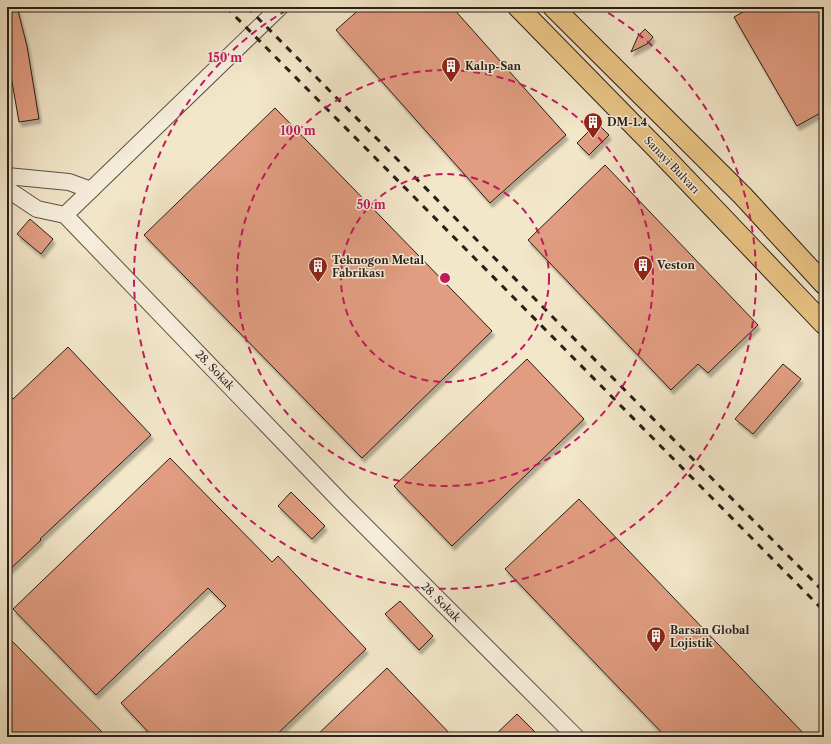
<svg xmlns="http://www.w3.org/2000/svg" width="831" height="744" viewBox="0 0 831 744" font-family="'Libre Caslon Text',serif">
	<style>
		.building { fill: #e19d81; stroke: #291e17; filter: url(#shadow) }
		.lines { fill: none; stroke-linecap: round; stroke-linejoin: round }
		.minor-casing { stroke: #5c5044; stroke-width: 18 }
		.major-casing { stroke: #291e17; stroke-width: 22 }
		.minor { stroke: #f7efdd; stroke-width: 16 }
		.major { stroke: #eac485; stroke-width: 20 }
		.rail { stroke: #291e17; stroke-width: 3; stroke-dasharray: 7 7; stroke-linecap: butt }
		.ring { fill: none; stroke: #c2185b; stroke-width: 2; stroke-dasharray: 7 5 }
		.labels { text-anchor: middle; stroke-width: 3; stroke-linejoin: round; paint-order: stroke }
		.poi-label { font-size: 11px; font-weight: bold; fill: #291e17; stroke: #f7efdd; text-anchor: start }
		.street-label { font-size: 11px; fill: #291e17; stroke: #f7efdd }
		.centre { fill: #c2185b; stroke: #f7efdd; stroke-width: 2 }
		.ring-label { font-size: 12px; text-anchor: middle; font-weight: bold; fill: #c2185b; stroke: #f7efdd; stroke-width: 3; stroke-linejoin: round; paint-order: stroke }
	</style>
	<defs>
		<filter id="shadow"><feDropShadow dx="2.5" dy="4.5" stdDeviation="1" flood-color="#0004"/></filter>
	</defs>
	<rect width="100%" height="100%" fill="#f3e7ca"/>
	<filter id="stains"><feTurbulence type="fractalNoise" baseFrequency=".005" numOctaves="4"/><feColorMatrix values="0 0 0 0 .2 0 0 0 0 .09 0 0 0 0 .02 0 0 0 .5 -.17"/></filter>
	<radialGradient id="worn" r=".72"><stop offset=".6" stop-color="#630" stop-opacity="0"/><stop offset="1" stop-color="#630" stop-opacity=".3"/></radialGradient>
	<g class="building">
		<polygon points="7,7 17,7 27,46 39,119 19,122 7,53"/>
		<polygon points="362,7 452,7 566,135 490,203 336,30"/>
		<polygon points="752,7 824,7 824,111 797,126 734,17"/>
		<polygon points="645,29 653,37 647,44 631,52 638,36"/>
		<polygon points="275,108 492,331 362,458 144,235"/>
		<polygon points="597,123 609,135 589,155 577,143"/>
		<polygon points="605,165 758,325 708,373 698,364 671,390 528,240"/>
		<polygon points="30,219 53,239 41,254 17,234"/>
		<polygon points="68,347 151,435 40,539 41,540 7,572 7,393 13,399"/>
		<polygon points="527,359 584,419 452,546 394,486"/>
		<polygon points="783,364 801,379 753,434 735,419"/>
		<polygon points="170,458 272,562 278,556 366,649 274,737 153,737 121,703 226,606 208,588 96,695 13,609"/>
		<polygon points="291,492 325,526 312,539 278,506"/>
		<polygon points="579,499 807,737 666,737 505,569"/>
		<polygon points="400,601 433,636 419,650 385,614"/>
		<polygon points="7,636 107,737 7,737"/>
		<polygon points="387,668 453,737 315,737"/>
		<polygon points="517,714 540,737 493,737"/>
	</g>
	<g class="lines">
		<defs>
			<g id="minor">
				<polyline points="280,7 65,215 342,503 576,737"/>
				<polyline points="7,176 69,182 91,190"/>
				<polyline points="7,189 37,209 65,215"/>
			</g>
			<g id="major">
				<polyline points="518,7 659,151 824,324"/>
				<polyline points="553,7 743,196 824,284"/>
			</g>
		</defs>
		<use href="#minor" class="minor-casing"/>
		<use href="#major" class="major-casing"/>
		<use href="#minor" class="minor"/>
		<use href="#major" class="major"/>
		<g class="rail">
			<polyline points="226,7 824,611"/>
			<polyline points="247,7 824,592"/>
		</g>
	</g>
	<g class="ring">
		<circle cx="445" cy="278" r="104"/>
		<circle cx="445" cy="278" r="208"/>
		<path d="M598 7A311 311 0 1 1 292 7"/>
	</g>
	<defs>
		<symbol id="building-pin" viewBox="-11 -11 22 30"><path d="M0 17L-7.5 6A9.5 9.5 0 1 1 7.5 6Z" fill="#8f2418" stroke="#f7efdd"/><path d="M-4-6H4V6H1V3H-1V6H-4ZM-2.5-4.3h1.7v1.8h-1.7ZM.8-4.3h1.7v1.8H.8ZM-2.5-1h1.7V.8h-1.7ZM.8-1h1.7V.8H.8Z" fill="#fff"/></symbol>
	</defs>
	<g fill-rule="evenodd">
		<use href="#building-pin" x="440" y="55" width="22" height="30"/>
		<use href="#building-pin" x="582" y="111" width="22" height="30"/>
		<use href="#building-pin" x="632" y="254" width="22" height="30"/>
		<use href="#building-pin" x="307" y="255" width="22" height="30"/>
		<use href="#building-pin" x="645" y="625" width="22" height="30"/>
	</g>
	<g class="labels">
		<g class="poi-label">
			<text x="465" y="70">Kalıp-San</text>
			<text x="607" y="126">DM-1.4</text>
			<text x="332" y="264">Teknogon Metal<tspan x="332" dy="13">Fabrikası</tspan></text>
			<text x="657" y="269">Veston</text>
			<text x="670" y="634">Barsan Global<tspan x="670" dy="13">Lojistik</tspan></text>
		</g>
		<g class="street-label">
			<text transform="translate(672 165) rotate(46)" y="4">Sanayi Bulvarı</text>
			<text transform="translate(215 370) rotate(46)" y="4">28. Sokak</text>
			<text transform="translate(441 602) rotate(45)" y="4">28. Sokak</text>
		</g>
	</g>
	<circle cx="445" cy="278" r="6" class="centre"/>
	<g class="ring-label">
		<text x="225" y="62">150 m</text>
		<text x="298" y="135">100 m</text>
		<text x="371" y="209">50 m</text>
	</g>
	<rect width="831" height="744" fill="none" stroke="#f3e7ca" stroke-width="24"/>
	<rect x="8" y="8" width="815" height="728" fill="none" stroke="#291e17" stroke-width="2"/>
	<rect x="12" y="12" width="807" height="720" fill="none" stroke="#291e17"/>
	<rect width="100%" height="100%" filter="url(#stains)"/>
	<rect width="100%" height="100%" fill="url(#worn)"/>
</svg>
